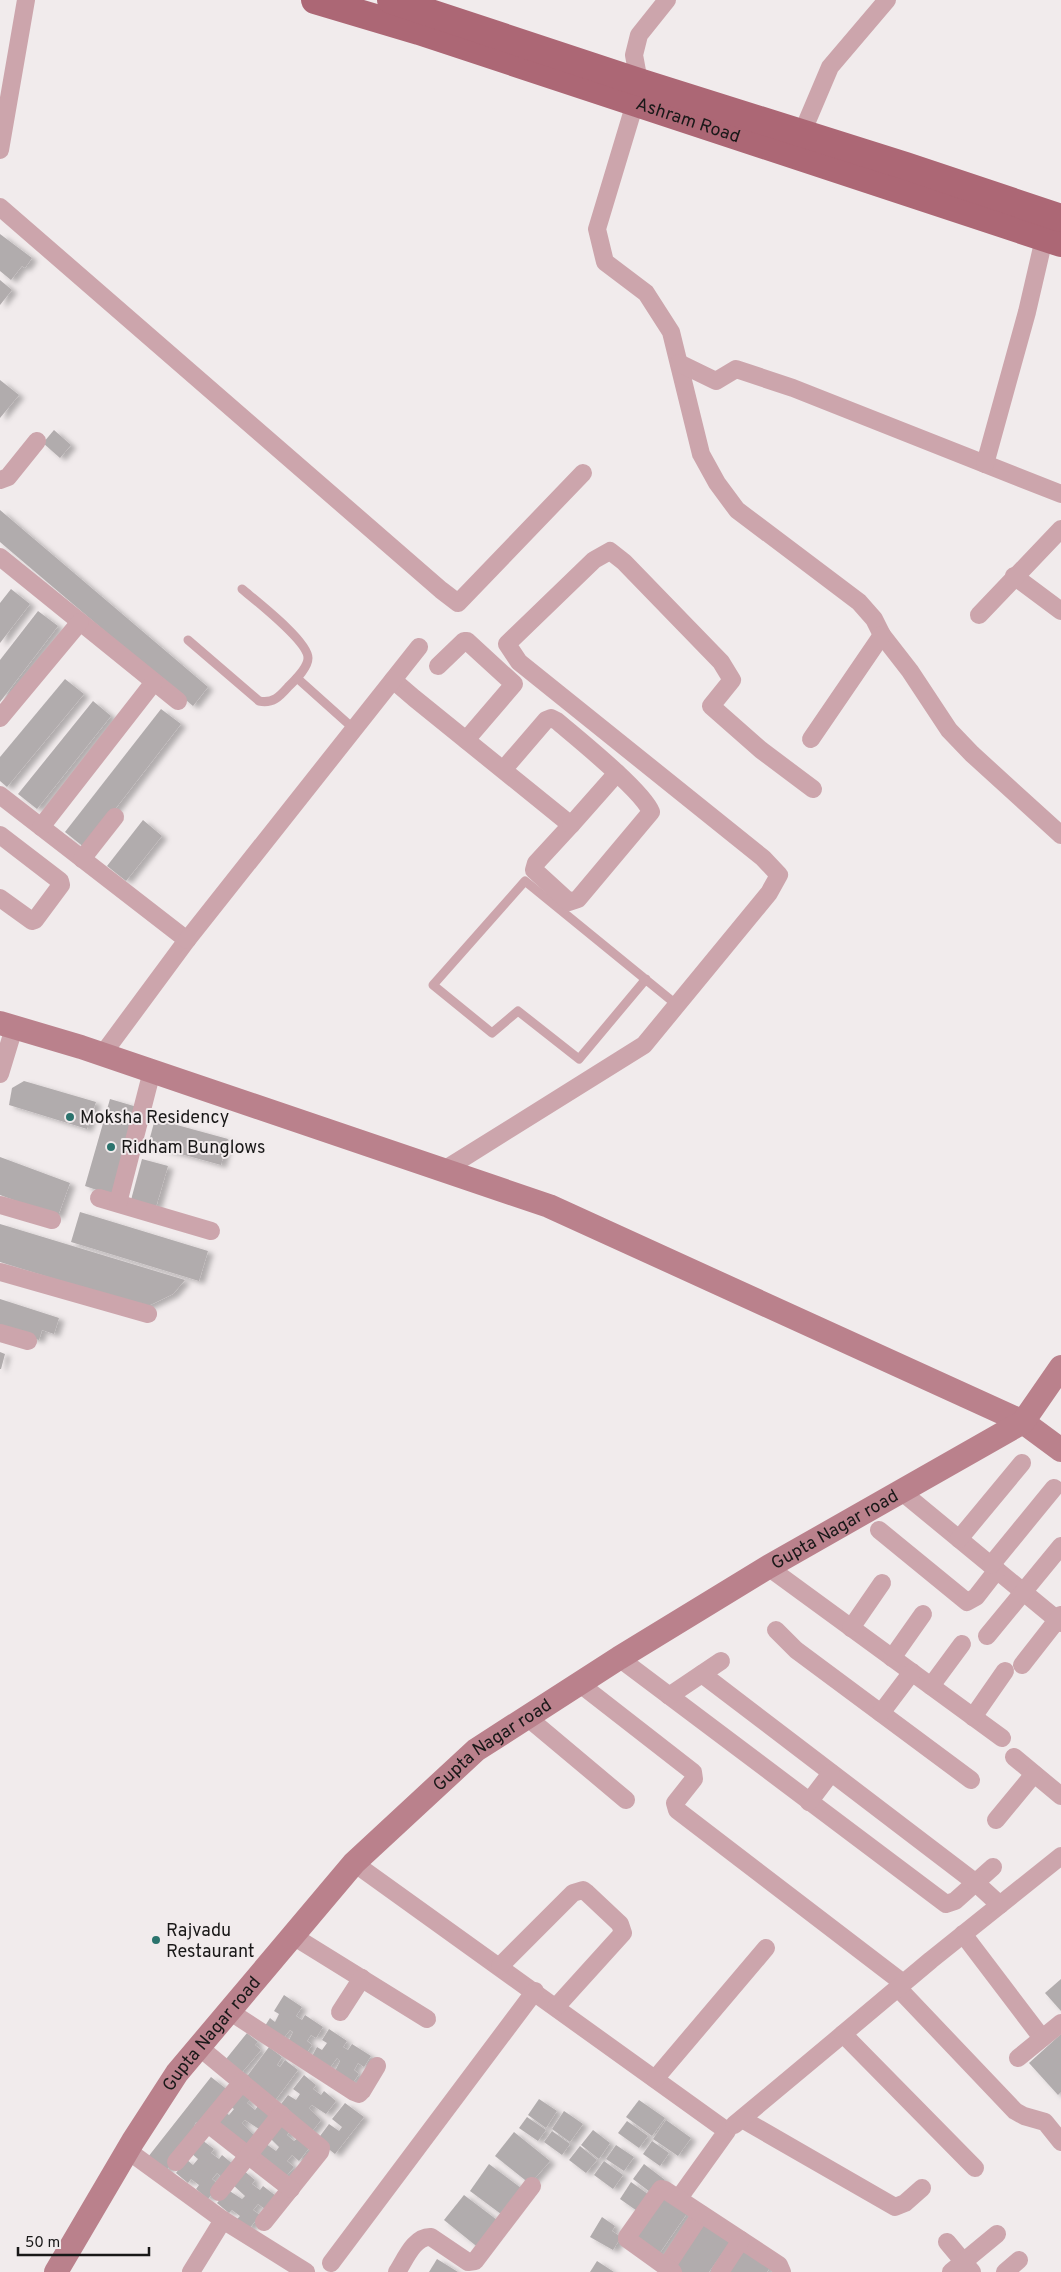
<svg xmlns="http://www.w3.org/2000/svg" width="1061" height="2272" viewBox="0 0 1061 2272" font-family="Overpass,sans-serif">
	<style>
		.building { fill: #b1acad; filter: url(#shadow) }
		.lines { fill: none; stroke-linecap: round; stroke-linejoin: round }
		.lane { stroke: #cca5ac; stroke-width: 9 }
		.street { stroke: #cca5ac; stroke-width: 18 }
		.secondary { stroke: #ba818c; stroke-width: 24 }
		.primary { stroke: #ac6775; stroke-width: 28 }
		.poi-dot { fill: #2b736d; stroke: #f1ebec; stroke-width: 2 }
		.labels { text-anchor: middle; stroke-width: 4; stroke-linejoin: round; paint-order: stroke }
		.street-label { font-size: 18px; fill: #191818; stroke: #f1ebec }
		.poi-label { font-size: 18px; fill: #191818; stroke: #f1ebec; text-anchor: start }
	</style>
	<defs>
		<filter id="shadow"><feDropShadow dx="5.5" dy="3" stdDeviation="2.5" flood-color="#0004"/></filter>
	</defs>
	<rect width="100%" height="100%" fill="#f1ebec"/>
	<g class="building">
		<polygon points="0,234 32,258 25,268 22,266 11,280 0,271"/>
		<polygon points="0,280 12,290 0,305"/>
		<polygon points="0,380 19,395 0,418"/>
		<polygon points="54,430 71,445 60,458 43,443"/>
		<polygon points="0,510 208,687 193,706 0,542"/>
		<polygon points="11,589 30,604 0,643 0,603"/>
		<polygon points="38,611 58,626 0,702 0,660"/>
		<polygon points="65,679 84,694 7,787 0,781 0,757"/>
		<polygon points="93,701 111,716 37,809 18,794"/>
		<polygon points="161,709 181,724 85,848 65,832"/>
		<polygon points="143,820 162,836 126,881 107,866"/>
		<polygon points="24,1081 96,1102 87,1129 9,1105 12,1088"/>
		<polygon points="110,1099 137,1107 112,1195 85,1186"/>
		<polygon points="155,1119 228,1139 221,1165 148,1145"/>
		<polygon points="0,1157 70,1183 58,1216 0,1195"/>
		<polygon points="142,1159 168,1166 156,1207 131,1200"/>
		<polygon points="80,1212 208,1251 199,1281 71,1242"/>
		<polygon points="0,1224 185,1280 173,1294 146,1307 0,1262"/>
		<polygon points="0,1299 59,1318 54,1334 42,1330 39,1340 0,1328"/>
		<polygon points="0,1352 5,1354 1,1369 0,1369"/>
		<polygon points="1061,1979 1061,2011 1045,1993"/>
		<polygon points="284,1995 302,2007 296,2016 302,2020 305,2015 323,2027 316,2038 311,2035 307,2041 312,2045 305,2055 287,2044 293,2032 290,2030 282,2040 263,2029 270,2018 275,2022 279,2014 274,2011"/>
		<polygon points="329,2029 347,2041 343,2047 348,2050 352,2044 371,2056 364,2067 358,2063 354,2070 359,2074 352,2084 334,2073 340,2061 337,2058 329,2069 311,2058 317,2047 322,2050 327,2043 322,2040"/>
		<polygon points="247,2033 258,2042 255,2045 261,2050 238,2077 222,2064"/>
		<polygon points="1061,2034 1061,2092 1058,2095 1029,2063"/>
		<polygon points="269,2047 282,2057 277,2065 280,2067 285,2060 298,2070 274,2102 245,2079"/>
		<polygon points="304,2075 316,2085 313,2089 321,2095 324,2091 336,2101 326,2114 312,2105 309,2108 321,2120 310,2134 278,2108 288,2095 296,2100 300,2094 293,2089"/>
		<polygon points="211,2077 229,2091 201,2126 196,2122 194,2126 198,2129 166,2171 148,2157"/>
		<polygon points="238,2090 250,2100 247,2103 255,2110 258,2106 270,2116 259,2129 245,2120 242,2123 254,2135 244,2149 211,2123 222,2110 229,2115 234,2109 227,2104"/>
		<polygon points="539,2099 557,2111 546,2128 528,2115"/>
		<polygon points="639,2100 665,2118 652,2136 626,2117"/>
		<polygon points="345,2103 364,2117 335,2154 317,2140 329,2124 339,2131 342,2127 332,2119"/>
		<polygon points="564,2111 583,2124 570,2142 552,2129"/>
		<polygon points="527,2117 546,2130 538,2141 519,2128"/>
		<polygon points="666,2120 691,2138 678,2156 653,2139"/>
		<polygon points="627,2121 648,2136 639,2148 618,2133"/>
		<polygon points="277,2122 290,2131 287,2135 294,2141 298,2138 310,2147 299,2161 292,2155 287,2161 294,2167 283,2180 251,2155 262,2141 276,2151 279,2147 267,2135"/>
		<polygon points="593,2130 610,2143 599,2159 581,2145"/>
		<polygon points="552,2131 570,2144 562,2155 544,2142"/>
		<polygon points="514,2132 550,2161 530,2184 495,2156"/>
		<polygon points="202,2140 214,2149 211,2153 219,2159 222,2155 234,2165 224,2179 217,2173 212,2179 219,2185 208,2199 196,2189 199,2185 191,2179 188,2183 176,2173 186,2159 193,2165 198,2159 191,2153"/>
		<polygon points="652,2141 669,2153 660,2166 643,2154"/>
		<polygon points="616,2145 634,2157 624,2171 606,2159"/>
		<polygon points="580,2146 597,2160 586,2173 569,2160"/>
		<polygon points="604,2161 623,2175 613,2189 594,2175"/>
		<polygon points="489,2164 525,2191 505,2217 470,2191"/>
		<polygon points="644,2164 665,2180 654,2195 633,2179"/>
		<polygon points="243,2170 255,2180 252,2184 260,2190 263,2186 276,2196 265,2209 258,2204 253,2210 260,2215 249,2229 237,2219 240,2216 232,2210 229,2213 217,2203 228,2190 242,2199 245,2196 232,2184"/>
		<polygon points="631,2182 652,2197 640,2213 620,2199"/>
		<polygon points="660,2192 688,2212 657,2257 629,2237"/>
		<polygon points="464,2195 501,2223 480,2249 444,2220"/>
		<polygon points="602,2217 615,2226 612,2231 621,2237 613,2250 590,2237"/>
		<polygon points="702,2218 732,2239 709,2272 679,2272 670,2266"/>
		<polygon points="742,2246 771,2266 767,2272 724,2272"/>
		<polygon points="437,2259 458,2272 429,2272"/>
		<polygon points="597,2261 614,2272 590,2272"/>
	</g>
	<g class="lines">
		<g class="lane">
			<path d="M188,640L259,701C273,704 280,696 288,687C295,680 308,668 308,658C308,641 256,601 242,589"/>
			<polyline points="297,678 354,729"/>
			<polyline points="646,979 579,1059 518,1011 492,1033 433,985 525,881 677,1005"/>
		</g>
		<g class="street">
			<polyline points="667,0 639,35 634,55 639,82 635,103 597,229 605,262 646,293 671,332 701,454 717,483 737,510 859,602 874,619 882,635 910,671 949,730 972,754 1061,835"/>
			<polyline points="802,133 830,67 887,0"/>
			<polyline points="0,150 26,0"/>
			<polyline points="0,207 441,590 458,603 583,473"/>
			<polyline points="679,363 716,381 736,369 793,388 1061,494"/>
			<polyline points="985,464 1027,312 1046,230"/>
			<polyline points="0,480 8,477 37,441"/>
			<polyline points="0,557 178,701"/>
			<polyline points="1014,576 1061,611"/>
			<polyline points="979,615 1061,529"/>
			<polyline points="438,666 464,641 467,641 514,684 466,740"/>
			<path d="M393,680L414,698L571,825L536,863L534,870L569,902L578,899L651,812C643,791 577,738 557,721L551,718L546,720L503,770"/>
			<polyline points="0,718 80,622"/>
			<polyline points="811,739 882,635"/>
			<polyline points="0,795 187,940 102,1055"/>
			<polyline points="571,825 617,773"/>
			<polyline points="41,827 154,682"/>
			<polyline points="0,835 60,881 61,885 35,920 32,921 0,898"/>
			<polyline points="82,859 115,817"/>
			<polyline points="187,940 419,647"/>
			<polyline points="0,1074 14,1028"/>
			<polyline points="444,1170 644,1045 769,893 779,875 763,858 519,662 507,644 594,560 610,551 624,562 721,662 732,680 711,706 761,750 813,789"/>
			<polyline points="99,1198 211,1231"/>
			<polyline points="118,1203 152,1071"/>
			<polyline points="0,1205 52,1220"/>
			<polyline points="0,1272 148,1314"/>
			<polyline points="0,1333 28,1341"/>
			<polyline points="902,1492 1061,1623"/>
			<polyline points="879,1530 967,1602 976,1597 997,1570"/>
			<polyline points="959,1539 1022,1463"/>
			<polyline points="991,1565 1054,1488"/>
			<polyline points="768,1567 1002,1738"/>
			<polyline points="851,1628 882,1583"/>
			<polyline points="776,1630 796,1650 971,1780"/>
			<polyline points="987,1636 1061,1546"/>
			<polyline points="619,1658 946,1904 955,1901 993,1867"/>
			<polyline points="892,1658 923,1614"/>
			<polyline points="1022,1665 1061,1615"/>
			<polyline points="702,1674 976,1883 1000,1905"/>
			<polyline points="580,1684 693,1772 694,1779 675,1803 677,1810 903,1983"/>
			<polyline points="931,1686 962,1644"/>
			<polyline points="669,1696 721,1661"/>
			<polyline points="881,1713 912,1672"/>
			<polyline points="527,1717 626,1800"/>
			<polyline points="973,1717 1005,1671"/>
			<polyline points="1014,1757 1061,1796"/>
			<polyline points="809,1802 831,1773"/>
			<polyline points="996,1820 1034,1774"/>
			<polyline points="354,1863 727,2131 679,2198"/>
			<polyline points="963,1934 1042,2038"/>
			<polyline points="293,1936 427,2019"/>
			<polyline points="500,1966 573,1893 583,1890 587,1893 620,1924 623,1933 556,2007"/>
			<polyline points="898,1988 1015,2111 1024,2116 1045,2122 1061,2142"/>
			<polyline points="229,2011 354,2092 359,2094 362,2091 377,2066"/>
			<polyline points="340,2012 362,1978"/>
			<polyline points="199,2047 321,2148 320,2152 264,2222"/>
			<polyline points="1018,2058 1061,2023"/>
			<polyline points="655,2079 766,1948"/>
			<polyline points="742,2119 895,2207 905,2203 922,2188"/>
			<polyline points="208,2124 291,2189"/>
			<polyline points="734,2125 843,2034"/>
			<polyline points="127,2150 223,2220 306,2272"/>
			<polyline points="176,2162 242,2082"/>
			<polyline points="975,2168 843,2034 931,1960 1061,1856"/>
			<polyline points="219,2192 281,2114"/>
			<polyline points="947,2242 972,2272"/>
			<polyline points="331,2263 535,1991"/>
			<polyline points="666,2267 701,2214"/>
			<polyline points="191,2272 223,2220"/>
			<path d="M397,2272C405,2260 414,2236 431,2237L468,2262L475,2261L532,2186"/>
			<polyline points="673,2272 627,2239 627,2237 661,2189 665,2190 779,2265 782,2272"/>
			<polyline points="720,2272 741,2240"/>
			<polyline points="951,2272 997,2234"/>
			<polyline points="1005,2272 1019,2260"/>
		</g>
		<g class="secondary">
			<polyline points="0,1023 81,1047 549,1206 1023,1422 1061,1450"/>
			<path id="s1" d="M56,2272L133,2141L177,2073L354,1863L476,1750L619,1658L768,1567L1023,1422L1061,1367"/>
		</g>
		<g class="primary">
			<path id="s2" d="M315,0L419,31L1061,243"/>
			<polyline points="391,0 639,82 906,166 1061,218"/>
		</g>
	</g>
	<g class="poi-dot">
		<circle cx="70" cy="1117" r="5"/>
		<circle cx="111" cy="1147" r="5"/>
		<circle cx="156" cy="1940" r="5"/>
	</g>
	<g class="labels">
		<g class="street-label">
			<text dy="6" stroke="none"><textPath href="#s2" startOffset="392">Ashram Road</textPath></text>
			<text dy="6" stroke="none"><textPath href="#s1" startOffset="1095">Gupta Nagar road</textPath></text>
			<text dy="6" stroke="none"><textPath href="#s1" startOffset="690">Gupta Nagar road</textPath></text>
			<text dy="6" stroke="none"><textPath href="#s1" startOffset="285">Gupta Nagar road</textPath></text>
		</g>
		<g class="poi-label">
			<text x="80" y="1123">Moksha Residency</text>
			<text x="121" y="1153">Ridham Bunglows</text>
			<text x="166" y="1936">Rajvadu<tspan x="166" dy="21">Restaurant</tspan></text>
		</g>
	</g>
	<path d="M18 2247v8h131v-8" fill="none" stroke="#191818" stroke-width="2.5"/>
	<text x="25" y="2247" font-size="15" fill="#191818" stroke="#f1ebec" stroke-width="4" paint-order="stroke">50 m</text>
</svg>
